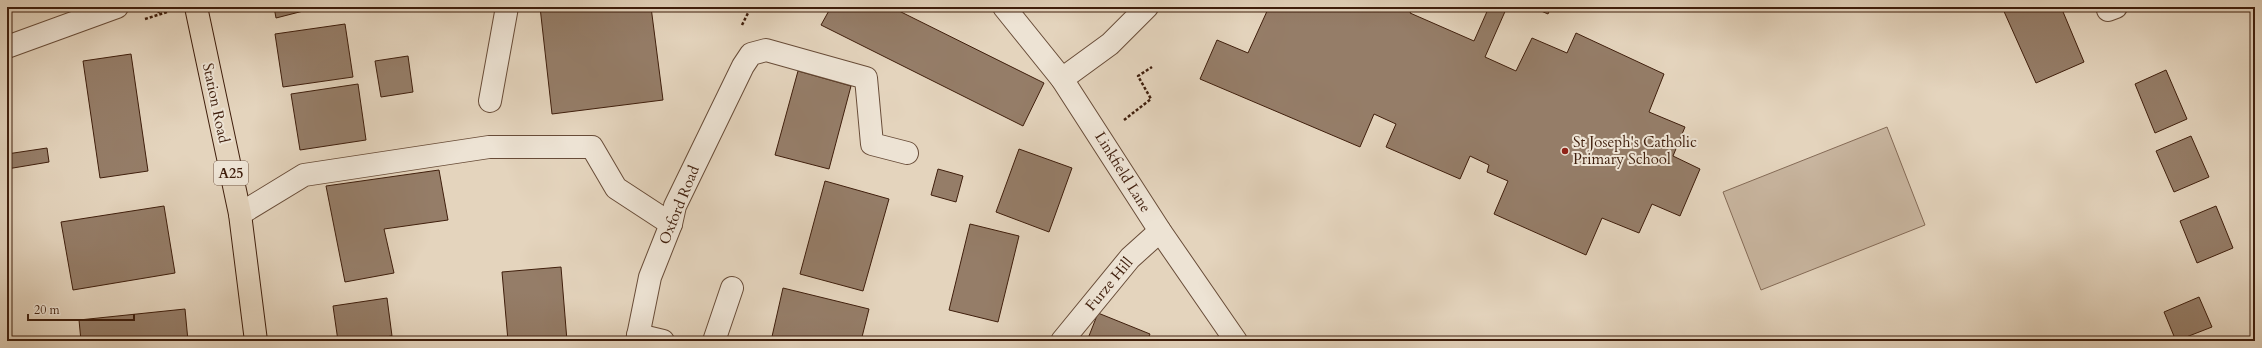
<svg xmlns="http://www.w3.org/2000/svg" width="2262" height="348" viewBox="0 0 2262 348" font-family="Cardo,serif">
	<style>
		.green { fill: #c8b59f; stroke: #846a56 }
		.building { fill: #957d68; stroke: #3f1e0c }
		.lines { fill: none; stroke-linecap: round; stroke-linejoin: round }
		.minor-casing { stroke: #684c38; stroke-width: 24 }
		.major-casing { stroke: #3f1e0c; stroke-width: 24 }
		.path { stroke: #3f1e0c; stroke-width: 2.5; stroke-dasharray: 3 2; stroke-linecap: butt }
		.minor { stroke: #ede3d4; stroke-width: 22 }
		.major { stroke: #e4d4bd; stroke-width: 22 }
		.poi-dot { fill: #8f2418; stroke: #ede3d4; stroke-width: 1.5 }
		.labels { text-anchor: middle; stroke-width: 4; stroke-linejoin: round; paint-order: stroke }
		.shield { fill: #ede3d4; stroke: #735948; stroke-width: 1 }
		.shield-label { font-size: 14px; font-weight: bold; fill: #3f1e0c }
		.street-label { font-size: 15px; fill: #3f1e0c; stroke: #ede3d4 }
		.poi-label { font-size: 15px; fill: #3f1e0c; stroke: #ede3d4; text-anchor: start }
	</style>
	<rect width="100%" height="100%" fill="#e4d4bd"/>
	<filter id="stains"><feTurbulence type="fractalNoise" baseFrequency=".005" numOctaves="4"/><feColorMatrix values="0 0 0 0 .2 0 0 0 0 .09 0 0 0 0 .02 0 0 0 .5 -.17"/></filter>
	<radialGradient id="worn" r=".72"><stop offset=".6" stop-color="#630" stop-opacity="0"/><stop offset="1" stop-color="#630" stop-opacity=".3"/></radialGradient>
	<polygon class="green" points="1887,127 1925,225 1761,290 1723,192"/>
	<g class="building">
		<polygon points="274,7 319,7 276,18"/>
		<polygon points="540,7 651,7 663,100 552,114"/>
		<polygon points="831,7 891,7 1044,83 1023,126 821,25"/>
		<polygon points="1266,7 1413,7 1410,13 1474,41 1489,7 1507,7 1485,57 1516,71 1532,38 1567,53 1576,33 1664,74 1649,112 1685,127 1673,156 1700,169 1680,216 1652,204 1639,233 1602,218 1586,255 1494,214 1508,181 1487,172 1489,165 1470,156 1460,179 1386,147 1396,124 1374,114 1360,147 1200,79 1217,40 1248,53 1268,9"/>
		<polygon points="1532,7 1551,7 1548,14"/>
		<polygon points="2002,7 2061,7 2084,62 2036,83"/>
		<polygon points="345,24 353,77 283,87 275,34"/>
		<polygon points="131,54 148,171 100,178 83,61"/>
		<polygon points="408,56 413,92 381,97 375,61"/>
		<polygon points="2166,70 2187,119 2155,133 2135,84"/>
		<polygon points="798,71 851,86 829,169 775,155"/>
		<polygon points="358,84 366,140 300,150 291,94"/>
		<polygon points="2191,136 2209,177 2174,192 2156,151"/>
		<polygon points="47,148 49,162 7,169 7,154"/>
		<polygon points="1019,149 1072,168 1049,232 996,212"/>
		<polygon points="938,169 963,176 956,202 931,195"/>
		<polygon points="439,170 448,220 384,229 394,273 345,282 326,186"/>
		<polygon points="825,181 889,199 863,291 800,274"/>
		<polygon points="164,206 175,273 73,290 61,222"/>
		<polygon points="2216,206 2233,248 2197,263 2180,221"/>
		<polygon points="970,224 1019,236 998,322 949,310"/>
		<polygon points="561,267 567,341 508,341 502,272"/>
		<polygon points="783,288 869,309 861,341 771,341"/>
		<polygon points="2199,297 2212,327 2176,341 2164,312"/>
		<polygon points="387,298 392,336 358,341 338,341 333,306"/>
		<polygon points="185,309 188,341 81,341 79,320"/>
		<polygon points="1098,313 1150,334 1147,341 1087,341"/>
		<polygon points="392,336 392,341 358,341"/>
	</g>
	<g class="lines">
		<defs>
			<g id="minor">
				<polyline points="1004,7 1062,79 1160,231 1236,341"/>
				<polyline points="2108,10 2116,7"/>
				<polyline points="7,47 117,7"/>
				<polyline points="1062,79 1110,44 1147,7"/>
				<polyline points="490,101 507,7"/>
				<polyline points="240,214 304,175 489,147 592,147 616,188 671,224"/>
				<polyline points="638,335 663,341"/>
				<polyline points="637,341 650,277 671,224 675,206 743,66 751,54 766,50 866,78 872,144 907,153"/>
				<polyline points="714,341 732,288"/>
				<polyline points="1062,341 1130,258 1160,231"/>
			</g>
			<polyline id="major" points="196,7 240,214 256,341"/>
		</defs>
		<use href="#minor" class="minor-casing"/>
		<use href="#major" class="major-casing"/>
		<g class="path">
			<polyline points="157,7 159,13"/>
			<polyline points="145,19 167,12"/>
			<polyline points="742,25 751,7"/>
			<polyline points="1124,120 1151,99 1138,76 1152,67"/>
		</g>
		<use href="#minor" class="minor"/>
		<use href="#major" class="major"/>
	</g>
	<circle class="poi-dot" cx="1565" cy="151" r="4"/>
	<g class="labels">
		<rect class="shield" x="214" y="161" width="34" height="24" rx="3"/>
		<g class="shield-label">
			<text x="231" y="178">A25</text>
		</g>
		<g class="street-label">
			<text transform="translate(216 103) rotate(78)" y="5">Station Road</text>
			<text transform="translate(1123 172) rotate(58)" y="5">Linkfield Lane</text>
			<text transform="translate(679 205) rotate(-68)" y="5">Oxford Road</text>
			<text transform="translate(1109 284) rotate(-50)" y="5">Furze Hill</text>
		</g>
		<g class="poi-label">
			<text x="1573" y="147">St Joseph's Catholic<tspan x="1573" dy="17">Primary School</tspan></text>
		</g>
	</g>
	<rect width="2262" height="348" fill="none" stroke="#e4d4bd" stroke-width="24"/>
	<rect x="8" y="8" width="2246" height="332" fill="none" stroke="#3f1e0c" stroke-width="2"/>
	<rect x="12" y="12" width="2238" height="324" fill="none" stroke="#3f1e0c"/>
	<path d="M28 314v6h106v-6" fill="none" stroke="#3f1e0c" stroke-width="2"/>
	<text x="34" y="314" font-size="12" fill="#3f1e0c" stroke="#ede3d4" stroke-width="3" paint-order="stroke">20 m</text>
	<rect width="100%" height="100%" filter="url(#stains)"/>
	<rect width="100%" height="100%" fill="url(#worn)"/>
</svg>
